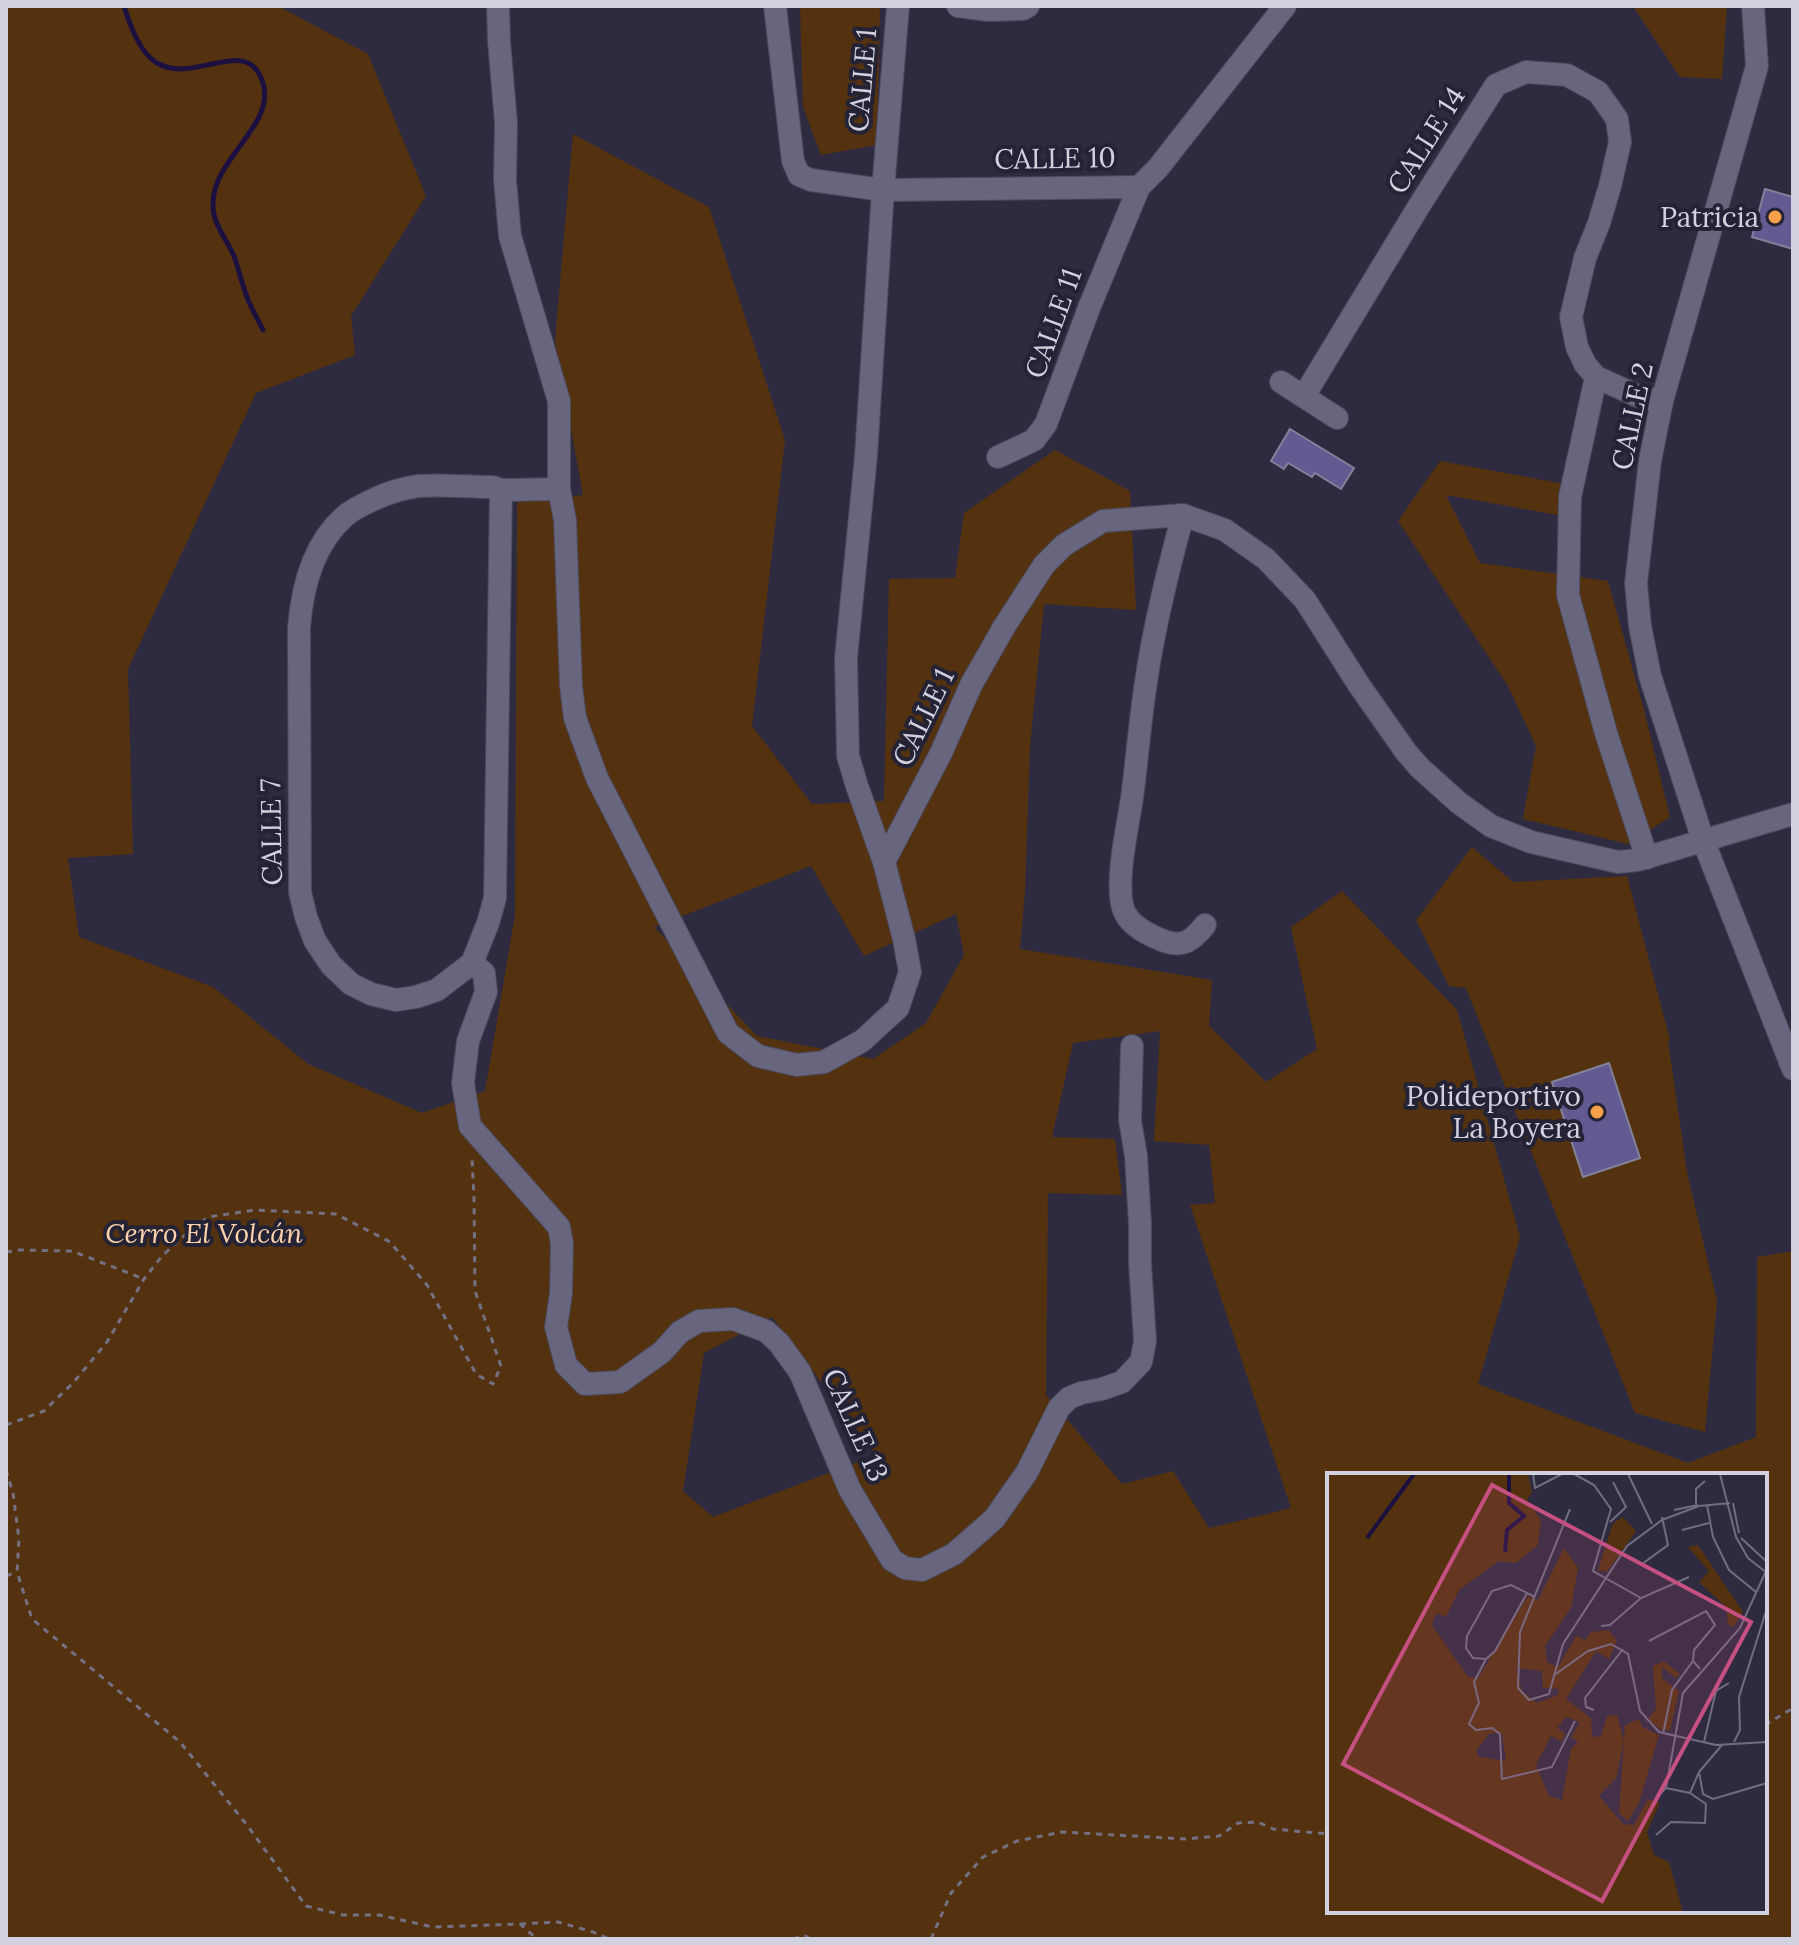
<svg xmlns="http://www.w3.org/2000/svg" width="1799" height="1945" viewBox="0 0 1799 1945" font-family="Lora,serif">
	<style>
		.green { fill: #54320f; fill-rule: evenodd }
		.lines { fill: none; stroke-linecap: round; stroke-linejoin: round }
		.stream { stroke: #1c1040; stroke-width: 5 }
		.building { fill: #625a91; stroke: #84819a; stroke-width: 2 }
		.minor-casing { stroke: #4b495a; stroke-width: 24 }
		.path { stroke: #737183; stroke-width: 3; stroke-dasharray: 6 6; stroke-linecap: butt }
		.minor { stroke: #68667e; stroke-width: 22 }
		.poi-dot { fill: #f8a14a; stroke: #242235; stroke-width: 3 }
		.labels { text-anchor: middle; stroke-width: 8; stroke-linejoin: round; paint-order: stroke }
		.street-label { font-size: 28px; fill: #d2d1df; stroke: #242235 }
		.poi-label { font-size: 28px; fill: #d2d1df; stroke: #242235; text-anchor: end }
		.park-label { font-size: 28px; font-style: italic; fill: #fcd1ab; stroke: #242235 }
		.inset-river { fill: none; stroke: #1c1040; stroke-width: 4 }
		.inset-road { fill: none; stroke: #706d80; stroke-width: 2 }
		.view { fill: #c75083; fill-opacity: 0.15; stroke: #c75083; stroke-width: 4 }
		.inset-edge { fill: none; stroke: #d2d1df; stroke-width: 4 }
	</style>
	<rect width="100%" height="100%" fill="#2e2b40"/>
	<g class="green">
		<path d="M6,6H278L368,54L426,196L351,316L355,355L256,393L128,669L133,854L68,858L79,937L213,987L308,1064L422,1113L485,1091L515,915L517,502L583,495L555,340L573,134L709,207L785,440L752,726L812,804L884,801L889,579L955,578L964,513L1055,450L1130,491L1136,610L1044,604L1030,746L1025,891L1020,949L1212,980L1209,1026L1266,1082L1317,1049L1291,927L1342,891L1457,1010L1520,1237L1478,1384L1688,1463L1756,1437L1757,1257L1793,1251V1939H6ZM811,866L864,956L956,914L964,955L926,1023L873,1059L757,1036L654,927ZM1160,1031L1154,1141L1209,1145L1215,1203L1190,1205L1291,1508L1209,1528L1173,1471L1122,1484L1046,1395L1048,1193L1122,1195L1115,1139L1052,1137L1073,1043ZM772,1317L876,1455L713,1517L683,1491L704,1353ZM1329,1475H1765V1911H1329Z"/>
		<polygon points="800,6 880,6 877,145 821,155 803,107"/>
		<polygon points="1633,6 1727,6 1722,79 1680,77"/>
		<polygon points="1440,461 1565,484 1558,515 1446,495 1480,563 1608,581 1644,710 1670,817 1628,844 1523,819 1536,746 1508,686 1398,521"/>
		<polygon points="1472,847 1513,882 1627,876 1670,1040 1668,1041 1687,1172 1717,1301 1705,1432 1635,1413 1466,988 1449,986 1416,920"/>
	</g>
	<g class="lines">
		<path class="stream" d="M124,6C130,25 139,52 157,63C194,85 246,35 262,80C279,125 211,158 213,206C213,224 227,240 234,256C239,270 242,284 247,297C251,309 258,319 263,330"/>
	</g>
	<g class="building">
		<polygon points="1765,189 1793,197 1793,249 1752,237"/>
		<polygon points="1290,429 1354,468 1341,489 1315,473 1312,477 1288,463 1284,469 1271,461"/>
		<polygon points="1609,1063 1640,1158 1583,1177 1552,1082"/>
	</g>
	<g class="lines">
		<defs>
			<g id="minor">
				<polyline points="498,6 499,41 506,123 505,180 510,236 559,401 559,489 565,520 571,686 575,718 597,778 728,1033 758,1056 797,1065 824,1062 862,1041 898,1008 910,972 904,939 884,862 857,786 848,756 846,658 866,456 883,190 898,6"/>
				<polyline points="775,6 793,161 799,175 811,180 883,190 1139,187"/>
				<polyline points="958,6 988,10 1023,9 1028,6"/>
				<polyline points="1753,6 1757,66 1662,401 1650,461 1636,583 1640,626 1650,676 1703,840 1793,1069"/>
				<polyline points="1596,377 1570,497 1568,595 1606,733 1647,858"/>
				<polyline points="1281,382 1337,418"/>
				<polyline points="1304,396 1419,206 1496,85 1526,72 1567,75 1598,92 1617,119 1620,142 1610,186 1599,223 1585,258 1571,317 1577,347 1585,364 1596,377 1640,397 1662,401"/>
				<polyline points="998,457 1034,440 1046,424 1089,308 1139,187 1158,168 1285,6"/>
				<path d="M501,490L495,898L488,923L472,963L437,990L416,997L396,1000L371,994L351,984L331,965L315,941L306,917L300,892L299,628C302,588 313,544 345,516C354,508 366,503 377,498C390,492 404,488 419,486C443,484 469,487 493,487L501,490L559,489"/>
				<path d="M1183,515C1168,570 1154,626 1146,682C1140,721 1137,760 1132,798C1128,825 1113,890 1125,913C1132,927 1149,935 1164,941C1183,948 1193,940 1205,925"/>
				<polyline points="884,862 941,753 971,685 1004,627 1044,565 1064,545 1103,521 1183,515 1225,530 1266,559 1305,600 1359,685 1406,752 1420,768 1459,803 1491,826 1531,842 1618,862 1638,860 1793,814"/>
				<polyline points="472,963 484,973 486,992 468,1041 463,1083 470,1126 559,1227 562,1244 561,1293 556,1327 566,1365 585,1384 620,1382 662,1352 680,1332 699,1321 733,1319 766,1331 779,1343 800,1372 850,1490 892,1560 905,1568 922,1570 954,1554 994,1519 1027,1472 1059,1408 1069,1398 1081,1393 1102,1389 1122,1382 1141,1362 1145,1341 1140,1263 1140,1224 1136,1156 1130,1120 1132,1046"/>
			</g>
		</defs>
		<use href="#minor" class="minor-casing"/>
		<g class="path">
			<polyline points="6,1252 20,1250 72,1251 144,1279"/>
			<polyline points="6,1425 44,1411 73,1383 107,1342 144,1279 162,1256 186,1234 208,1217 255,1210 336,1214 390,1242 427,1285 476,1374 493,1384 501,1366 475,1291 474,1198 472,1159"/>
			<polyline points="6,1470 13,1493 19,1539 17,1572 32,1619 180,1742 247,1825 306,1906 343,1915 379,1915 433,1927 520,1924 537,1939"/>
			<polyline points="6,1576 17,1572"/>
			<polyline points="1765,1725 1793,1708"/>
			<polyline points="520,1924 558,1922 593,1932 609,1939"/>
			<polyline points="793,1939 805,1936 811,1939"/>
			<polyline points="931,1939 951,1893 983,1857 1017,1841 1062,1832 1185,1839 1219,1836 1238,1823 1258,1822 1273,1829 1329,1834"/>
		</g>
		<use href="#minor" class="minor"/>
	</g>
	<g class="poi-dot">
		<circle cx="1775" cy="217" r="8"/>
		<circle cx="1597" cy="1112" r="8"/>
	</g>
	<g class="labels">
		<g class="street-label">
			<text transform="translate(862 80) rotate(-85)" y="10">CALLE 1</text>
			<text transform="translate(1426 140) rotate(-58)" y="10">CALLE 14</text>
			<text transform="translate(1055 158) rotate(-1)" y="10">CALLE 10</text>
			<text transform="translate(1053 323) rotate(-70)" y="10">CALLE 11</text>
			<text transform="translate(1632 416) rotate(-78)" y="10">CALLE 2</text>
			<text transform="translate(923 717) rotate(-64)" y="10">CALLE 1</text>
			<text transform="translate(271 832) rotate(-91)" y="10">CALLE 7</text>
			<text transform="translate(856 1425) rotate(66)" y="10">CALLE 13</text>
		</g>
		<g class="poi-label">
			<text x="1759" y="227">Patricia</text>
			<text x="1581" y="1106">Polideportivo<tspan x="1581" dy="32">La Boyera</tspan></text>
		</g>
		<g class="park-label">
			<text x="204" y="1243">Cerro El Volcán</text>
		</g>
	</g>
	<g transform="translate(1327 1473)">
		<rect width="440" height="440" fill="#2e2b40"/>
		<path d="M0,1H201L205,19L200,27L214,47L211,72L189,90L172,88L132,117L119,144L109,140L105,152L141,204L151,205L201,123L211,127L237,75L251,95L244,135L218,173L220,189L231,194L249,163L258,167L264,159L282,157L290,168L282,186L269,178L239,226L264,245L265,264L274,263L280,243L290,242L297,268L289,305L272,323L296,351L307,352L321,326L333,330L320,359L327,382L342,389L356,439H0ZM189,195L215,198L216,215L232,216L231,222L210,230L195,218ZM239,244L253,249L244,264L251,269L244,276L235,327L222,323L209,292L224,263L235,269L238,260L230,255ZM163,260H175L179,288L152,284L149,278ZM296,44L309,58L280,99L271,97L286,50ZM371,72L416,139L406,154L401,151L399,134L372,109L382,98L361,74ZM337,188L353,201L349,205L335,194V205L352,218L343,257H334L321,246L329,236L326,193ZM312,246L315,254L332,262L312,330L301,348L292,340L298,252Z" fill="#54320f" fill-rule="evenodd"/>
		<path class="inset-river" d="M40,65L87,1M178,79L180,57L197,43L182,30V1"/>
		<path class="inset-road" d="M206,1L208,15L235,1M247,1L267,12L284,36L266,98L314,125M301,1L325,51M393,1L409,64L421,85L440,100M406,30L412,60M369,31V16L378,8M380,32L386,64L402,97L429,119M243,36L193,159L191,215L202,227L222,221L236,171L300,73L335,47L372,33L403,30M347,37L371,32M283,49L299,34L286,9M355,57L382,50M414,65L440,89M294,80L315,91L341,72L335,44M200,120L168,178L159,186L146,185L139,175L140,163L165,118L184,112L208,124M274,153L283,152L314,125L362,104M322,168L379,138L388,152L367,177L366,188L373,196M159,186L147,209L152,230L142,251L149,257L165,255L173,261L175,306L225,294L248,248M226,203L261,178L284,171L301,181L313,238L332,259L389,272L440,269M267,237L259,234L258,225L296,176M336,261L345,217L366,188M377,269L389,218L402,210M407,269L413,257L412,224L440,135M372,299L376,321L386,326L440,310M339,315L363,320L372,299L395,272M329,325L339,315L356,220L413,155L439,98M329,362L344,349L378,350L379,331L363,320"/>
		<path class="view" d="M165,12L424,149L275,428L16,291Z"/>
		<rect width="440" height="440" class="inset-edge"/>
	</g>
	<rect width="1799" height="1945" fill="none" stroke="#d2d1df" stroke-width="16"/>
</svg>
